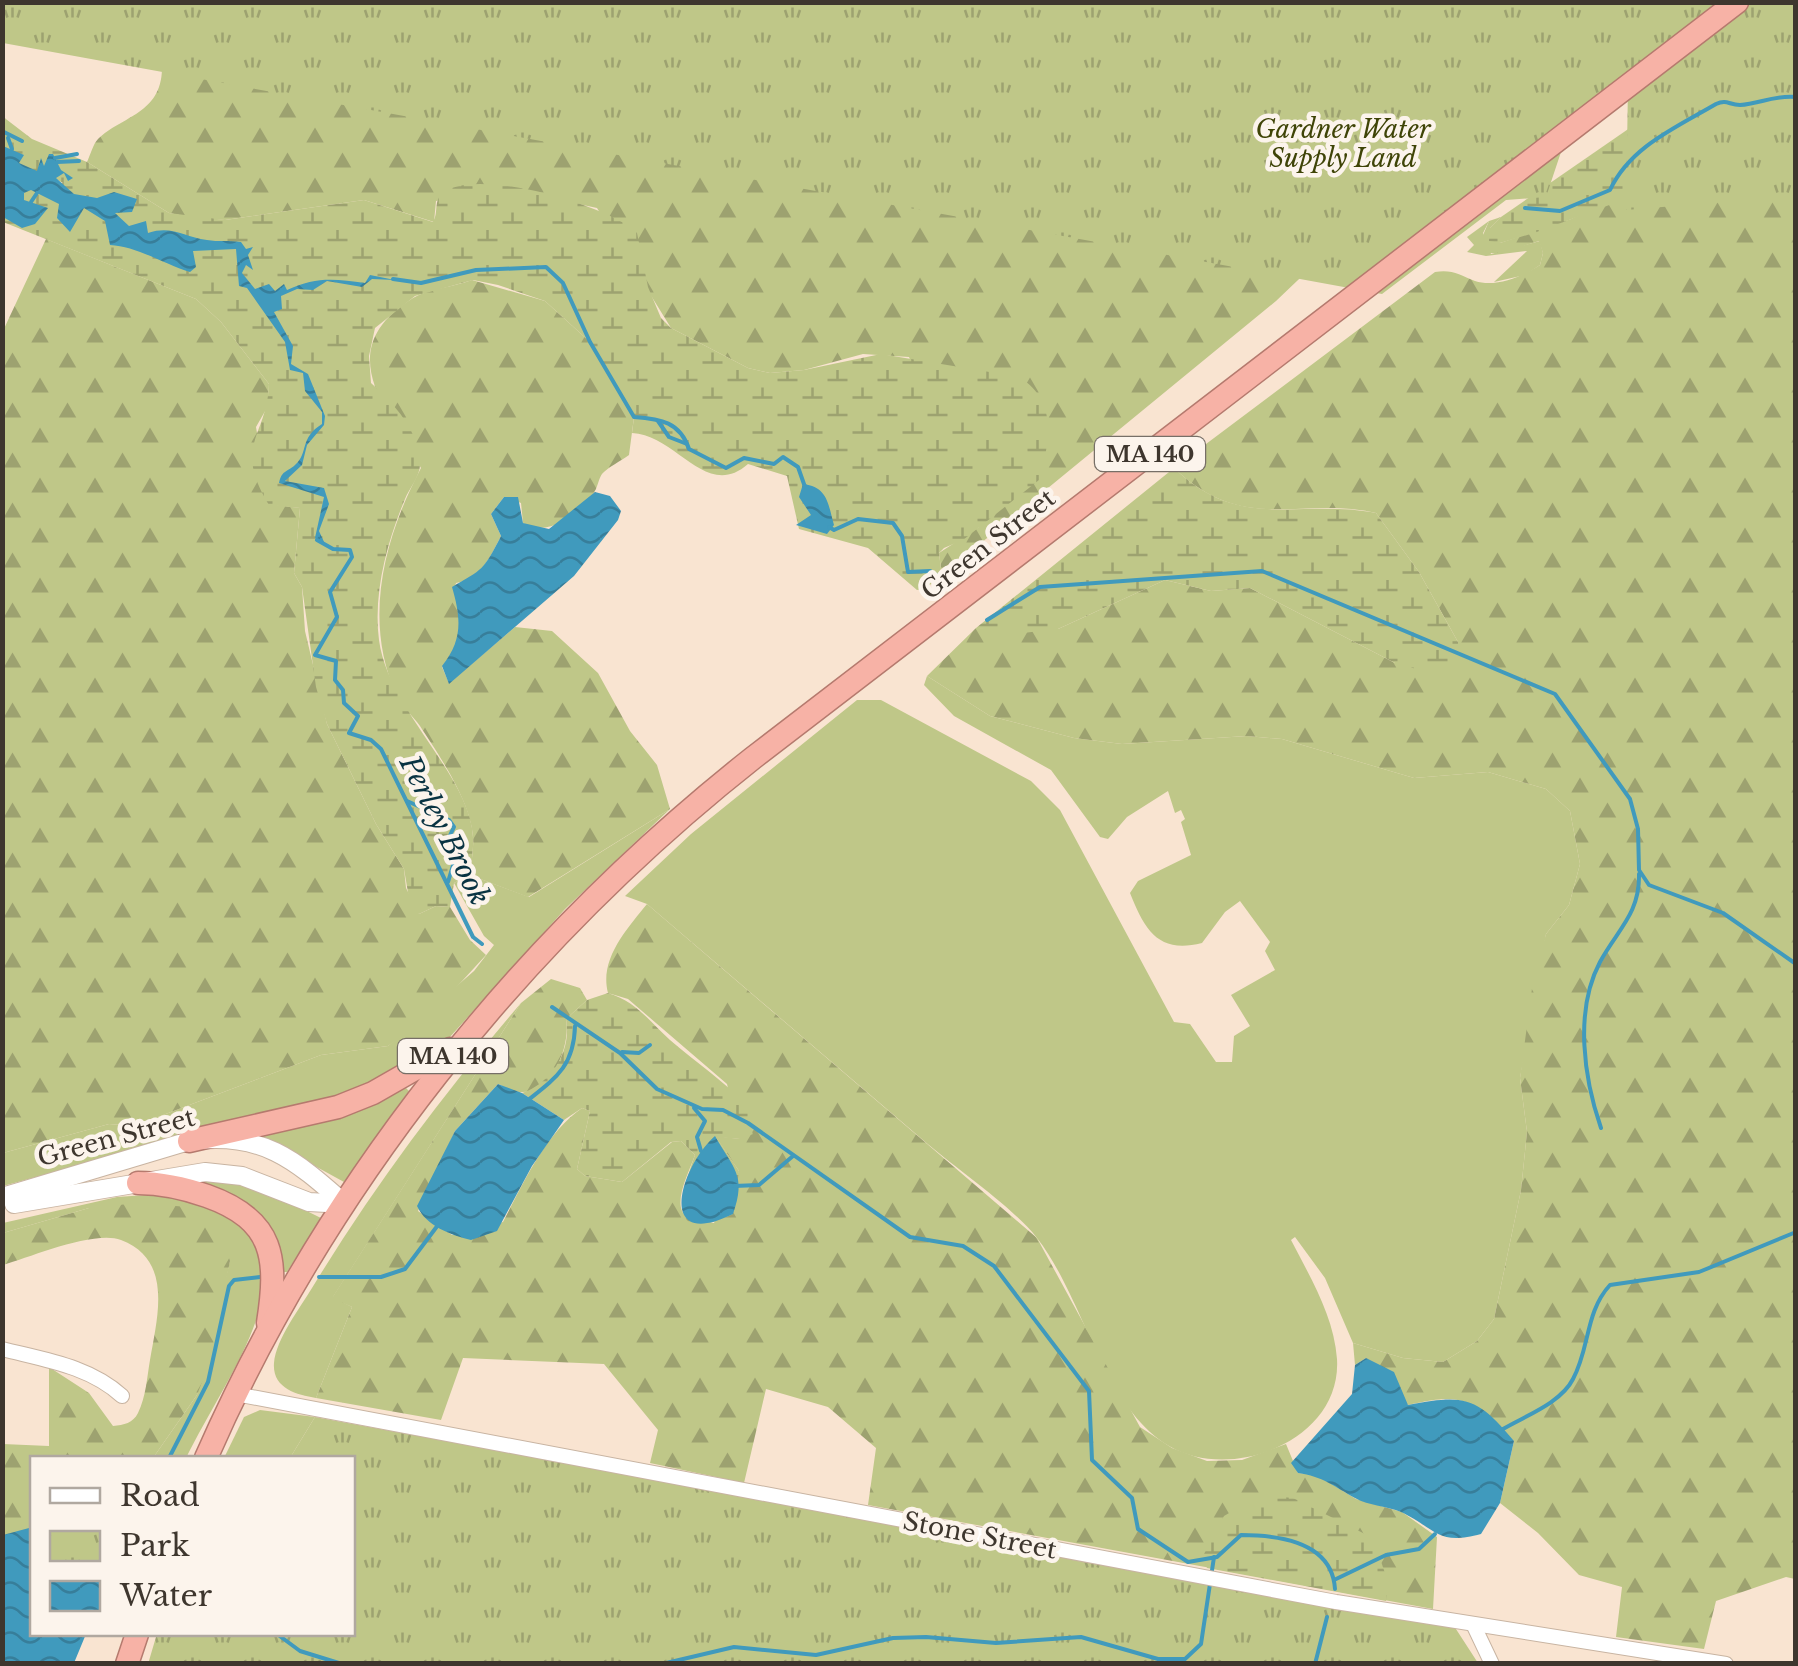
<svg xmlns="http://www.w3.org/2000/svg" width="1798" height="1666" viewBox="0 0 1798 1666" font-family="'Libre Baskerville',serif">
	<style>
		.grass { fill: #bfc788 }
		.forest { fill: url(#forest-firs) }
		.wetland { fill: url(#wetland-marsh) }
		.park { fill: url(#park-tufts) }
		.water { fill: url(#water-waves) }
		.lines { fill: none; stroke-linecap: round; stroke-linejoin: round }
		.stream { stroke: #409abd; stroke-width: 4 }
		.minor-casing { stroke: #c8b4a2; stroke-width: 16 }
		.tertiary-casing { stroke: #c8b4a2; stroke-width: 20 }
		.trunk-casing { stroke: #b57a6e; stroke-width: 25 }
		.minor { stroke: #fff; stroke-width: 14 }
		.tertiary { stroke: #fff; stroke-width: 18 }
		.trunk { stroke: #f7b2a6; stroke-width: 22 }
		.labels { text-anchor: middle; stroke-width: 9; stroke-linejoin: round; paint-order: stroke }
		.shield { fill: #fcf4ec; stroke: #776f67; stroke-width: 2.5 }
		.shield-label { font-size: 22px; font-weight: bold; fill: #3e362e }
		.park-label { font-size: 25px; font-style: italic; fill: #3f4407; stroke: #fcf4ec }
		.street-label { font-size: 25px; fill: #3e362e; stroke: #fcf4ec }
		.water-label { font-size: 28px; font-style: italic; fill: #093342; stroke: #fcf4ec }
	</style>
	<defs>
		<pattern id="forest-firs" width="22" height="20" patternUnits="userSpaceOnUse" patternTransform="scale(2.5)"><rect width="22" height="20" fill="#bfc788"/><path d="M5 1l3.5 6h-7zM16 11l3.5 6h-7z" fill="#9da270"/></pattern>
		<pattern id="wetland-marsh" width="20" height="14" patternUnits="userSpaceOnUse" patternTransform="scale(2.5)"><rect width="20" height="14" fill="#bfc788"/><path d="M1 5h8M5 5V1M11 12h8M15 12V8" fill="none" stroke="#9da270"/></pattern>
		<pattern id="park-tufts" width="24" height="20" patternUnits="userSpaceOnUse" patternTransform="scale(2.5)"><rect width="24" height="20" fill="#bfc788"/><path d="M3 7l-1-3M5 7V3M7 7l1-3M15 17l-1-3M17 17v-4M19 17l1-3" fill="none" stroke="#9da270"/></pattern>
		<pattern id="water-waves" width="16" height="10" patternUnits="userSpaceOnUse" patternTransform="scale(2.5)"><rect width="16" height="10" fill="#409abd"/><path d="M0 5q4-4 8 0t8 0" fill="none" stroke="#377e9a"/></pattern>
	</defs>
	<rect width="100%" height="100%" fill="#f9e4d1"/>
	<g class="grass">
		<polygon points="1489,221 1483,233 1491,254 1540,241 1543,253 1540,265 1525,275 1494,282 1527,251 1486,256 1467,252 1474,245 1467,237"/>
		<path d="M927,676L990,716L1074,738L1122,744L1247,736L1282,739L1414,778L1488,772L1546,789L1570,811L1580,864L1569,905L1546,934L1520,1078L1527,1132L1521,1190L1494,1319L1477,1341L1443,1362L1403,1358L1353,1343L1325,1278L1295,1237L1291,1240C1310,1277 1334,1316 1337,1359C1342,1441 1231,1483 1169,1446C1103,1407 1084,1298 1037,1238C1013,1207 955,1168 923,1140C831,1061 739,983 647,904L625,896L691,834L857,700H881L1031,781L1060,810L1174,1022L1190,1024L1216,1062H1232L1234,1036L1250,1026L1231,995L1275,970L1265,951L1270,942L1240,901L1225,912L1202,943C1159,954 1145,931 1130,893L1138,881L1191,855L1181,822L1185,819L1181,810L1175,813L1168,791L1127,817L1108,839L1100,837L1051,770L954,716L924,685Z"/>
		<polygon points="670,809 565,909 449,1038 376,1085 3,1186 3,1153 109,1124 134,1126 321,1055 388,1046 474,971 494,945 484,936 454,883 470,875 529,897"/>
		<path d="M521,1003L333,1297L352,1307L316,1398C296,1395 272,1388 274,1363C276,1339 300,1308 312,1288C374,1186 444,1093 521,1003Z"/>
		<polygon points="406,1088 409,1091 344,1182 253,1132 374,1104"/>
		<polygon points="194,1178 221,1178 268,1192 321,1218 287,1272 281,1272 280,1258 193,1184"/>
		<path d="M161,1194C345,1229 237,1355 186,1458H153L197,1395L230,1261L89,1208L3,1233V1223L117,1197Z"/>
		<polygon points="260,1410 315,1417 290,1458 224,1458 244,1417"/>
	</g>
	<g class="forest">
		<path d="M162,69L1319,260L1276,301L970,552L941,569L939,553L979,527L909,357L863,354L804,370L770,373L748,368L671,328L597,208L500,187L436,201L434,222L364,200L225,220L195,218L169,213L87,162C90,156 93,144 98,139C122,116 161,114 162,69Z"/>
		<path d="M1795,155V1579L1786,1577L1716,1601L1704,1649L1616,1637L1622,1587L1579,1575L1538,1533L1500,1503L1514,1441C1468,1401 1470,1391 1408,1405L1366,1358L1355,1365L1353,1343L1403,1358L1443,1362L1477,1341L1494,1319L1521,1190L1527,1132L1520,1078L1533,981L1546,934L1569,905L1580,864L1570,811L1546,789L1488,772L1414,778L1282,739L1247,736L1122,744L1074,738L990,716L927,676L976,628L1058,629L1165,580L1211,591L1250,588L1395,663L1458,642L1419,572L1376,513C1299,495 1245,536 1174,468L1435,272C1452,269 1460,275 1475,281C1496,288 1523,276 1540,265L1543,253L1539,241L1502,253H1484L1481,240L1489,221L1501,217L1490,228L1500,243L1571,219L1645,185Z"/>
		<polygon points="46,239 196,299 221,322 269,384 268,406 256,427 269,504 300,508 294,573 302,587 305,631 327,724 376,824 404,869 406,888 419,914 436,906 450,907 470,940 486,955 430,1016 388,1046 321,1055 134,1126 109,1124 3,1153 2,333"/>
		<path d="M472,280L545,301L590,342L634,417L629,455C621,461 608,467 602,474C600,476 597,487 596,489C584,512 548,539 523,523L521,503L504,497L491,514L501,536C490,557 481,579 456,583C452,595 457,597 459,609C463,631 456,650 442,667L449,683L515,627L552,631L598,673L630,731L657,765L670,809L528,897L470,875C471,863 474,849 473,837C471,802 439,755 420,726C413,716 402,707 397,696C362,621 384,538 421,468C385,407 331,349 413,298C429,288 455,287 472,280Z"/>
		<path d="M647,904L1037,1238L1140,1427L1172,1448L1207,1461L1242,1460L1286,1444L1298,1473L1317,1475L1356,1499L1402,1512L1437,1537L1433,1609L868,1505L876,1448L828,1407L766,1389L744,1483L650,1463L658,1430L604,1364L463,1358L441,1420L316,1398L352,1307L332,1298L521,1003L551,979L580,988L587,1000L566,1019C571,1043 553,1095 520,1092C513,1092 504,1086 498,1084L455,1131L418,1211L452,1235L503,1222C524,1182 545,1134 582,1108L590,1111L577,1169L585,1176L622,1182L672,1142L681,1141L695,1155C684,1185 661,1225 714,1223L739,1171L715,1136L740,1139L727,1084L628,999L608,993C599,959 627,929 647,904Z"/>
		<path d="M138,1203L188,1207L219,1228L230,1261L210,1361L197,1395L153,1458H32V1530L3,1535V1444L49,1446V1367L89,1393L113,1426C124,1425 133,1423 138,1413C146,1397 147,1377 150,1360C157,1318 174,1260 121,1240C94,1230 31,1257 3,1265V1233L89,1208Z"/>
	</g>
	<g class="wetland">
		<polygon points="1795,14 1645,185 1612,204 1534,233 1500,243 1489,241 1490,228 1501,217"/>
		<path d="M2,116L32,139L87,162L169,213L225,220L364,200L433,222C439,212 433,201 443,193C474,166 609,205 637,233L648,287L661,318L671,328L748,368L770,373L804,370L881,354L1019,377C1058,401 1050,441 1039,480L963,540L944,548L939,553L941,569L928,588L917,590L868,548L799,529L787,476L748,464C706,501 677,435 632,433L634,417L590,342L545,301L498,285L473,280L415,296L375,328L369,356L371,383C394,404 420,431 420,465C420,476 409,489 405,499C387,542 373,593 379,640C388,710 470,775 473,837C474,849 471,863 470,875L454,883L450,907L436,906L419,914L411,910L404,869L376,824L327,724L316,687L302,587L294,573L300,508L269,505C232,444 267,438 269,384L221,322L196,299L3,222V200L10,192L63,183L50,176L29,178L3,160Z"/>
		<path d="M1174,468C1241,533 1300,498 1376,513L1419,572L1458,642V673L1438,675L1395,663L1250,588L1211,591L1165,580L1058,629L1023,633L976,628Z"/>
		<path d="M608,993C637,1002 649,1021 670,1040C697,1063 725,1082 749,1107L753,1134L740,1139L716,1137L739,1171L733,1214C666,1247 680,1196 695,1155L681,1141L671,1142L622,1182L585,1176L577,1169L590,1111L582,1108L564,1120L522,1093C552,1083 572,1050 566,1019L587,1000Z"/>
		<polygon points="1260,1495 1293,1498 1373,1538 1387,1579 1386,1601 1207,1568 1203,1556 1224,1516"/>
	</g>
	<g class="park">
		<polygon points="2,3 1795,3 1795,196 1626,210 1628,85 1569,128 1546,197 1506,200 1382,294 3,43"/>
		<polygon points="315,1417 1454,1626 1478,1663 148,1664 156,1637 352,1634 352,1458 290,1458"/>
	</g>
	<g class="water">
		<path d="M3,146L24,155L19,163L37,171L41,158L44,166L49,154H53L61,170L73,178L68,181L64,173L56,178L74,194L97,198L114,192L137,199L132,212L115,213L129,226L146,221L148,233C172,225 184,237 207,240C218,242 229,240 241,242L246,249L253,247L248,255L253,270L246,265L242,273L255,289L269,284L275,291L284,284L287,290C316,276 336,279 365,283L370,275L395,280L372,279L362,287L327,281L313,290L297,289L281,296L282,309L274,312L293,346L291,364L308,374L325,416L324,425L307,445L302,465L285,481L324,488L329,504L319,531L325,544L315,538L324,497L279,483C282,470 286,473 295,465C309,453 299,438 322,424V412L305,391L303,373L290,370L285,342L247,288L239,286L236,249L193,251L196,267L190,272C164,264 136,246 110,245L105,221L84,208L70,232L57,218L59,204L31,190L24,193V200L48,208L35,224L22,228L3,217Z"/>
		<path d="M803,484C828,487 828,504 834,525L827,534L796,525L811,515L799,497Z"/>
		<path d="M595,492L610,496L621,511L618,520L574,576L449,684L442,666C463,640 461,618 452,587C483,569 483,571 501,536L491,514L504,497H518L523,523L549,529Z"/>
		<path d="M498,1084L522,1093L564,1120L532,1166L497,1231L471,1240C451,1235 426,1226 417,1206L455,1131Z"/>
		<path d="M715,1136C733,1168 747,1175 733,1214C656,1252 679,1168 715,1136Z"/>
		<path d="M1366,1358L1394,1372L1408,1405C1464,1394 1477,1396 1514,1441L1500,1503L1481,1534C1437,1546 1437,1529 1401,1512C1387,1506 1369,1506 1355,1498C1335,1487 1322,1476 1298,1473L1291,1463L1352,1394L1355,1365Z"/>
		<polygon points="29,1528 32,1634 86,1634 74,1663 3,1663 3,1535"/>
	</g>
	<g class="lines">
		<g class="stream">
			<polyline points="2,131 22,141"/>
			<polyline points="8,138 12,149"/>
			<polyline points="55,158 77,154"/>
			<polyline points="57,162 79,161"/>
			<polyline points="31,202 37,193"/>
			<path d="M1525,208L1560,211L1610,190C1630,147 1675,128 1716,104C1727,99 1729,105 1740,105C1759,104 1774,95 1796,97"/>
			<path d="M393,279L421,283L476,270L546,267L563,283L590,342L634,417C661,419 680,422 689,449L726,468L744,458L774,464L783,457L798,467L805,487"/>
			<polyline points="658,421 669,437 687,444"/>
			<polyline points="829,527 834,530 858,519 893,523 902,536 908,572 930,571 942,579"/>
			<polyline points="317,540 333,549 350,550 352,557 330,592 337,617 315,655 336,661 335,680 343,690 344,703 358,716 349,733 371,740 381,749 473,937 482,944"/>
			<polyline points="987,620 1040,587 1262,571 1555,694 1630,799 1638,829 1639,870 1649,885 1723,913 1796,964"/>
			<polyline points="407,801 449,820 454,827 443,850 454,862 448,882"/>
			<path d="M552,1007L620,1053L657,1089L702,1109L723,1110L748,1123L910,1237L963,1246L994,1266L1089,1391L1092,1460L1132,1498L1138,1529L1188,1562L1217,1557L1241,1535C1278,1535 1332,1541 1335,1589"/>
			<polyline points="622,1052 639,1053 650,1045"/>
			<path d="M527,1101C556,1078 574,1066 575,1026"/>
			<polyline points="694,1108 705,1121 697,1137 701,1151"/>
			<path d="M1601,1128C1584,1079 1574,1011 1600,962C1617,930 1640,914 1639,874"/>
			<polyline points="734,1186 759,1185 793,1156"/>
			<polyline points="319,1277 381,1277 405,1269 438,1225"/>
			<path d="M1503,1429C1525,1416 1561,1403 1573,1379C1590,1348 1585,1312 1610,1285L1699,1272L1796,1232"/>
			<polyline points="169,1458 208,1382 229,1286 234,1280 260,1277"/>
			<polyline points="1334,1580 1386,1555 1419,1549 1435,1534"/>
			<polyline points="277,1634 300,1651 342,1664"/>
			<polyline points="662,1664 734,1647 816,1655 893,1638 926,1637 996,1643 1081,1637 1158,1659 1185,1659 1201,1644 1214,1557"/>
			<polyline points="1315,1664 1327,1617"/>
		</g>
		<defs>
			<g id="minor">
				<path d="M2,1349C45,1360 89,1366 122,1396"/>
				<polyline points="236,1394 1336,1602 1726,1664"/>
				<polyline points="1473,1624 1492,1664"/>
			</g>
			<g id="tertiary">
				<path d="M2,1197L189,1141C262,1131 294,1159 345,1204"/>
				<polyline points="14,1204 205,1172 242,1176 309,1202 345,1204"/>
			</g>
			<g id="trunk">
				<polyline points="189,1141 338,1107 373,1093 450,1049"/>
				<path d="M138,1183C163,1183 184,1188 207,1196C275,1220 278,1259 268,1323"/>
				<path d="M206,1458C325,1186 520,942 753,758L1737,2"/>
				<polyline points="127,1664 137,1634"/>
			</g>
		</defs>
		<use href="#minor" class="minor-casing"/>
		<use href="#tertiary" class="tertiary-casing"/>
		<use href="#trunk" class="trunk-casing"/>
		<use href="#minor" class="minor"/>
		<use href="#tertiary" class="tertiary"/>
		<use href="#trunk" class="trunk"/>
	</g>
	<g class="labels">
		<g class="shield">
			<rect x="1095" y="437" width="110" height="34" rx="8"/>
			<rect x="398" y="1039" width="110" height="34" rx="8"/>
		</g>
		<g class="shield-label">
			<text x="1150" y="462">MA 140</text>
			<text x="453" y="1064">MA 140</text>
		</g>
		<g class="park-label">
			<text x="1343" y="138">Gardner Water<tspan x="1343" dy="29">Supply Land</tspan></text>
		</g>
		<g class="street-label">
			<text transform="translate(988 544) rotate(-38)" y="9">Green Street</text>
			<text transform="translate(116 1137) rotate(-15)" y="9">Green Street</text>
			<text transform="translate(980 1535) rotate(11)" y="9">Stone Street</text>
		</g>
		<g class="water-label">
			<text transform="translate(445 830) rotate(63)" y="10">Perley Brook</text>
		</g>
	</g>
	<rect width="1798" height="1666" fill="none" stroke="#3e362e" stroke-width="10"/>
	<rect x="30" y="1456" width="325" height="180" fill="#fcf4ec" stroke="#b0a8a0" stroke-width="2.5"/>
	<rect x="50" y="1488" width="50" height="15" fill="#ffffff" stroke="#b0a8a0" stroke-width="2.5"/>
	<text x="120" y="1506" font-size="30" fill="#3e362e">Road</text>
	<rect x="50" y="1531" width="50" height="30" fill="url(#park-tufts)" stroke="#b0a8a0" stroke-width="2.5"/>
	<text x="120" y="1556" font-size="30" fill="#3e362e">Park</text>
	<rect x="50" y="1581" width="50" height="30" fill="url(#water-waves)" stroke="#b0a8a0" stroke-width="2.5"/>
	<text x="120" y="1606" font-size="30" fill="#3e362e">Water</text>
</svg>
